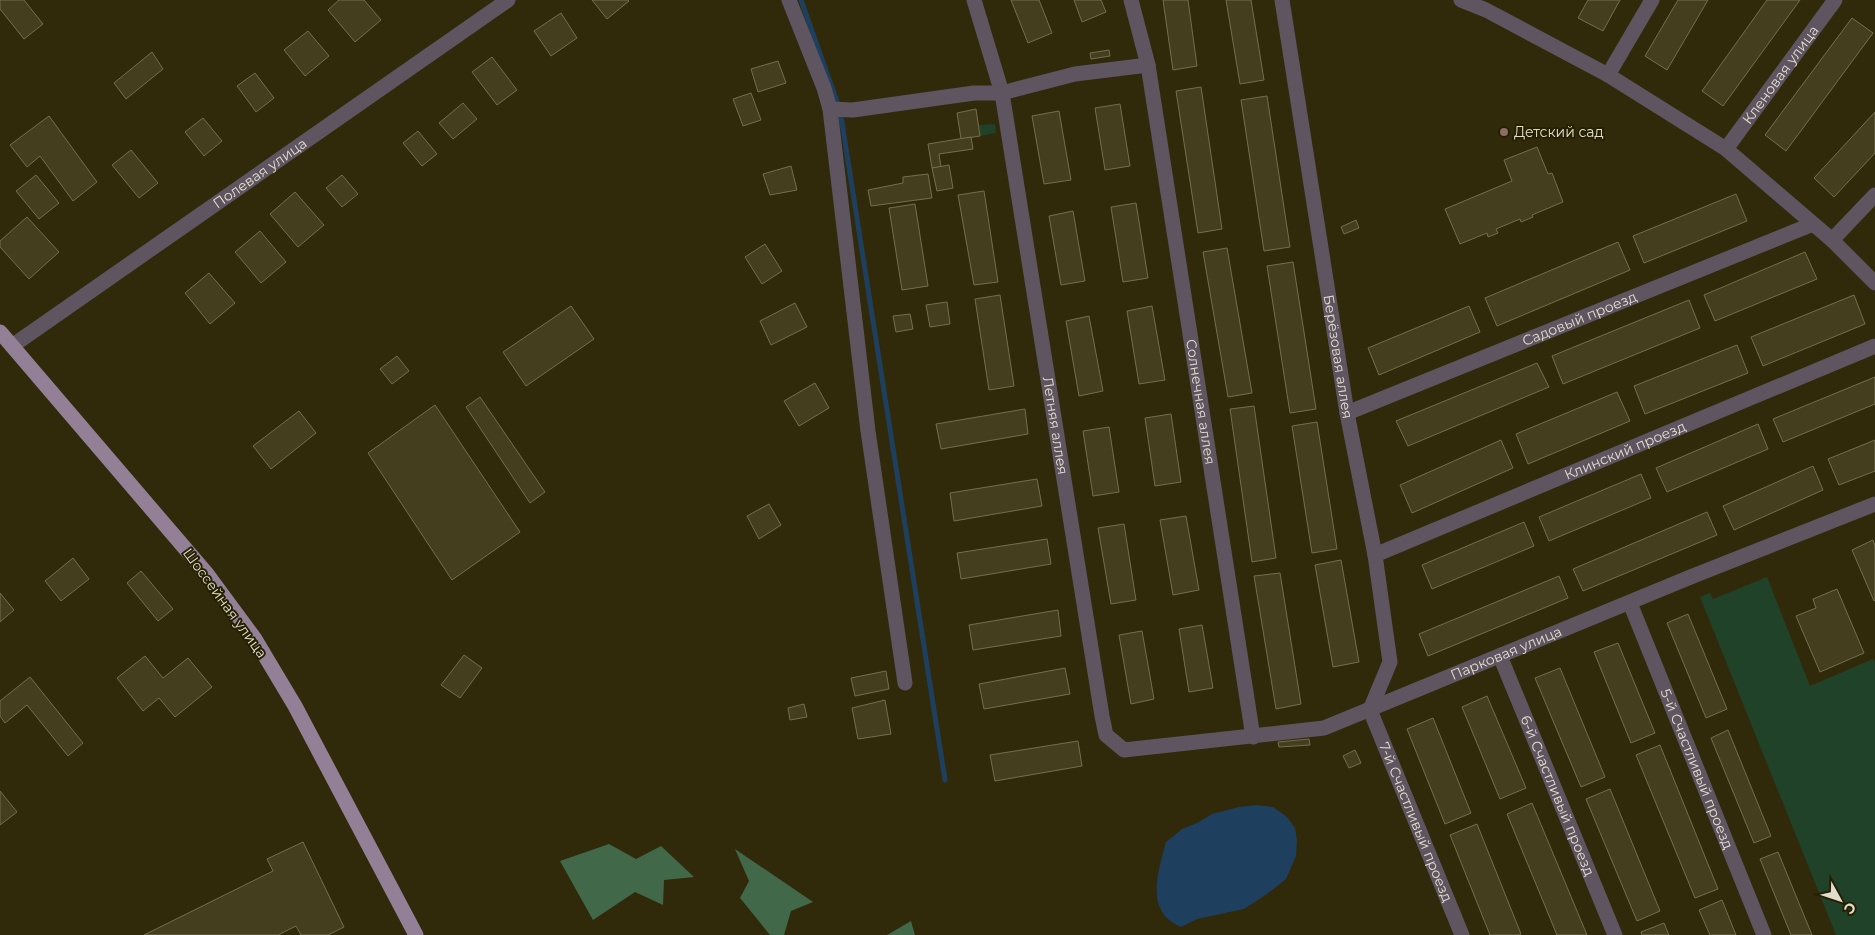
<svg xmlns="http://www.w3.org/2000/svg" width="1875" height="935" viewBox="0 0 1875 935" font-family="Montserrat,sans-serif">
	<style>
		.green { fill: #204228 }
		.forest { fill: #406849 }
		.water { fill: #1e3f5e }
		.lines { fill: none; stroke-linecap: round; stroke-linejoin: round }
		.stream { stroke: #1e3f5e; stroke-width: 5 }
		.building { fill: #443e1f; stroke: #756e4e }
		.minor { stroke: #5f5561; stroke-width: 15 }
		.major { stroke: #938097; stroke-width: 15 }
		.education-dot { fill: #8d6e63; stroke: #262002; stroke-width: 2 }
		.labels { text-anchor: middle; stroke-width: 4; stroke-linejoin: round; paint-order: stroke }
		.street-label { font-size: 14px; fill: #e1ddcc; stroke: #262002 }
		.poi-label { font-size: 14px; fill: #e1ddcc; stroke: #262002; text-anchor: start }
	</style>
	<rect width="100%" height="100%" fill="#302a0b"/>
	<g class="green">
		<polygon points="995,124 996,133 980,136 979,125"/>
		<polygon points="1767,577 1810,686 1873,659 1875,662 1875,935 1836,935 1700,597 1710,593 1713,599"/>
	</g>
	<g class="forest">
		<polygon points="609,844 636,859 661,846 694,877 664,880 663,905 635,892 593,920 560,861"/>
		<polygon points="735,849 813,902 791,911 784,935 770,935 740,898 749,881"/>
		<polygon points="911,921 915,935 887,935"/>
	</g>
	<path class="water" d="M1257,805L1273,807L1287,817L1295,828L1297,840L1296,856L1286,879L1267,894L1244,909L1197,919L1181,927C1144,912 1158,872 1166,842L1182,829L1197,823L1212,814L1239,807Z"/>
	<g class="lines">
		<polyline class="stream" points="801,0 840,110 945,780"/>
	</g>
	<g class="building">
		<polygon points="0,0 24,0 43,24 24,39 0,9"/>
		<polygon points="339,0 364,0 381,20 355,42 328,10"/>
		<polygon points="592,0 628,0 629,1 607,19"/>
		<polygon points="1011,0 1039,0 1052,33 1028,43"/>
		<polygon points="1074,0 1101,0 1106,12 1082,22"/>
		<polygon points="1163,0 1188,0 1197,66 1173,70"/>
		<polygon points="1226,0 1251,0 1264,80 1240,84"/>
		<polygon points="1588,0 1620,0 1603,31 1578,18"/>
		<polygon points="1678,0 1708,0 1667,70 1645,56"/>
		<polygon points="1767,0 1800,0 1723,106 1702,91"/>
		<polygon points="561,13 577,38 551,56 534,31"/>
		<polygon points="1852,18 1873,33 1786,151 1765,135"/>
		<polygon points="308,31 329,56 305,76 284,50"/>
		<polygon points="1109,50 1110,56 1091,59 1090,53"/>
		<polygon points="152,52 163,69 126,99 114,83"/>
		<polygon points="492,57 517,90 497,105 472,72"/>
		<polygon points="778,61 786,83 758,92 751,69"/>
		<polygon points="255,73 274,98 256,112 237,86"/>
		<polygon points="1201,87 1222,229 1198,233 1176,91"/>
		<polygon points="751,93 761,120 743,126 733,99"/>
		<polygon points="1267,96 1290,247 1264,251 1241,100"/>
		<polygon points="463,103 477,119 453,139 439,123"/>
		<polygon points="1120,104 1130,166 1105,170 1095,108"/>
		<polygon points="976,109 980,136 961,139 957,113"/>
		<polygon points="1059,111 1071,180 1044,184 1032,116"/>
		<polygon points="1875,112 1875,153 1834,197 1814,178"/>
		<polygon points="49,116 97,182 73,201 40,156 27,167 10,145"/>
		<polygon points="203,118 222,141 204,156 185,132"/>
		<polygon points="418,131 437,154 422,166 403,143"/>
		<polygon points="971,137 973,149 939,154 941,167 932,168 928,144"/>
		<polygon points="1537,147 1548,174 1552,173 1563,202 1532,215 1533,217 1521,222 1520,219 1496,229 1498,233 1488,237 1487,233 1460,244 1445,209 1512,181 1504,160"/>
		<polygon points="131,150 158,183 139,198 112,165"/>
		<polygon points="949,165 953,188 937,191 932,168"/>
		<polygon points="791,166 797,190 770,195 763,174"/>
		<polygon points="928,174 932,198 871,206 868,190 903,183 903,177"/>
		<polygon points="36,175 59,203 39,219 16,191"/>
		<polygon points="342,175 358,194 342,207 326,188"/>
		<polygon points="984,191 998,282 974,285 958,195"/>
		<polygon points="295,192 324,225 298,247 270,214"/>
		<polygon points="1736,194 1747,221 1644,263 1633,236"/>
		<polygon points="1136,203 1148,278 1123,282 1111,207"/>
		<polygon points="915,204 928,286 902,290 889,208"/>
		<polygon points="1073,211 1085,281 1061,285 1049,216"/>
		<polygon points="27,217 59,252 29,279 0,247 0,241"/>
		<polygon points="1356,220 1359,228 1344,234 1341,227"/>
		<polygon points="260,231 286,262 261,283 235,252"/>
		<polygon points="1618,242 1630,270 1497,326 1485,298"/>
		<polygon points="765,244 782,271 762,284 745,257"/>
		<polygon points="1227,248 1252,393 1228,397 1203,252"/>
		<polygon points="1805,252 1817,279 1715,321 1704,295"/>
		<polygon points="1293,262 1316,409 1290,413 1267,266"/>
		<polygon points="209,273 235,303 210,324 185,293"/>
		<polygon points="1000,295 1014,386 989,390 975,299"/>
		<polygon points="1854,295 1865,324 1763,366 1751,337"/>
		<polygon points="1689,300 1700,328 1563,384 1552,356"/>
		<polygon points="947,302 950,324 930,327 926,305"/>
		<polygon points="795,303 807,327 771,345 760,321"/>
		<polygon points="571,306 594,339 526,386 503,352"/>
		<polygon points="1152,306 1165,380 1139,384 1127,311"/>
		<polygon points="1469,306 1480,332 1379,375 1368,348"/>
		<polygon points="910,314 913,329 896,332 893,316"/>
		<polygon points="1089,316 1103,391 1079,396 1066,321"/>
		<polygon points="1737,345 1748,373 1645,414 1634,386"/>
		<polygon points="397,356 409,371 392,384 380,369"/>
		<polygon points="1537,363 1549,387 1408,446 1396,421"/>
		<polygon points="1875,377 1875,404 1783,442 1773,419"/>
		<polygon points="815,383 829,408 799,426 784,401"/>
		<polygon points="1617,392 1630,421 1528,464 1516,434"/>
		<polygon points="480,397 545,492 530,503 466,407"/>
		<polygon points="435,405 520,532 452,580 368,453"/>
		<polygon points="1254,406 1276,558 1252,562 1230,409"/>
		<polygon points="1025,409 1028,434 941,449 936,424"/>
		<polygon points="299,411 316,433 271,469 253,446"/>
		<polygon points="1171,414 1181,482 1155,486 1145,418"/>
		<polygon points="1317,422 1337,549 1312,553 1292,426"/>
		<polygon points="1758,424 1768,449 1667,492 1656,468"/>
		<polygon points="1109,427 1119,492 1093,496 1083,431"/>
		<polygon points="1501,440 1513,468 1412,513 1400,485"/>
		<polygon points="1875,440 1875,471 1839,485 1828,459"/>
		<polygon points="1813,466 1823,490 1734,530 1723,506"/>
		<polygon points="1641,474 1651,498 1549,541 1539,517"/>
		<polygon points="1037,479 1042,506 954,521 950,493"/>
		<polygon points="769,504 781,525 759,539 747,516"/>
		<polygon points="1707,512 1717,535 1583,591 1573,569"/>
		<polygon points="1186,516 1199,590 1173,595 1160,520"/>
		<polygon points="1524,522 1534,546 1432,589 1422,565"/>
		<polygon points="1124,524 1136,600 1111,604 1098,528"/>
		<polygon points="1047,539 1051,564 961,579 957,553"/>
		<polygon points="1873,540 1875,546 1875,600 1874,601 1852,550"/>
		<polygon points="73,558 89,579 61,601 45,581"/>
		<polygon points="1341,560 1359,662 1333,667 1315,565"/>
		<polygon points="141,571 173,609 158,621 127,583"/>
		<polygon points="1280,573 1301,704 1276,709 1254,576"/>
		<polygon points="1559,576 1568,598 1428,656 1419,634"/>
		<polygon points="1837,589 1864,653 1820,672 1796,616 1816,608 1813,599"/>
		<polygon points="0,593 14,610 0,622"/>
		<polygon points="1058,610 1061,636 973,650 969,625"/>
		<polygon points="1688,614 1727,709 1706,718 1667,623"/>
		<polygon points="1202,625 1213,688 1189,692 1179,629"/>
		<polygon points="1142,631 1154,699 1131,704 1119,635"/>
		<polygon points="1618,643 1655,733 1631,743 1594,652"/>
		<polygon points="464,655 482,668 460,698 441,685"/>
		<polygon points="145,656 163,678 188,658 212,687 175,717 159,698 143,711 117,678"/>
		<polygon points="1065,668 1070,694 984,709 979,684"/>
		<polygon points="1560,668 1605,777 1581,787 1535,678"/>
		<polygon points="886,671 889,689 855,696 851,678"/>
		<polygon points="30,677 83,743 68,756 27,705 5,723 0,716 0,701"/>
		<polygon points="1487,696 1526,788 1500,799 1462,707"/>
		<polygon points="885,700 891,734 858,739 852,708"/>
		<polygon points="804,704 807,717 790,720 788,708"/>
		<polygon points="1433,718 1471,813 1445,824 1407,729"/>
		<polygon points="1728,730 1771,836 1754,843 1711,738"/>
		<polygon points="1309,739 1310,745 1279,747 1278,742"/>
		<polygon points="1078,741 1082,766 995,781 990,755"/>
		<polygon points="1660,745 1718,889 1695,898 1636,755"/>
		<polygon points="1355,750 1361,763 1349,768 1343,756"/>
		<polygon points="1610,789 1660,911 1637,921 1586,799"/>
		<polygon points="0,791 17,812 0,825"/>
		<polygon points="1532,803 1587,935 1557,935 1507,814"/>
		<polygon points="1477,824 1521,934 1519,935 1490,935 1450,835"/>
		<polygon points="303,842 344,927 328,935 301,935 296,926 278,935 144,935 273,871 267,859"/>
		<polygon points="1778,852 1812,935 1791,935 1760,859"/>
		<polygon points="1722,900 1736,935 1710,935 1699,910"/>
		<polygon points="1664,923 1669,935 1642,935 1641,932"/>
	</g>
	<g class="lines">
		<g class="minor">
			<polyline points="789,0 824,88 830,109 868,431 905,683"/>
			<path id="s1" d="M974,0L1002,93L1102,716L1106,735L1124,750L1324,728L1693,576L1875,504"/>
			<path id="s2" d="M1131,0L1148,65L1253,737"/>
			<path id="s3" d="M1282,0L1347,413L1375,555L1390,662L1370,710L1462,935"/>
			<polyline points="1461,0 1486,10 1608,75 1726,149 1832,240 1875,283"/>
			<polyline points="1608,75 1652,0"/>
			<polyline points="830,109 853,110 974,93 1002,93 1075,74 1148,65"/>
			<path id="s4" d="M1726,149L1835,0"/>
			<polyline points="1832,240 1875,195"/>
			<path id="s5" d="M12,346L508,0"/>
			<path id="s6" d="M1347,413L1813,224"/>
			<path id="s7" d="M1375,555L1875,346"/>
			<path id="s8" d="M1630,603L1764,935"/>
			<path id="s9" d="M1500,656L1615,935"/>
		</g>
		<polyline class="major" points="0,332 207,574 255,639 295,706 416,935"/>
	</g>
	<circle class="education-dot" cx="1504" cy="132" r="5"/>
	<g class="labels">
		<g class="street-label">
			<text dy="5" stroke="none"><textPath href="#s4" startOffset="92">Кленовая улица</textPath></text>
			<text dy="5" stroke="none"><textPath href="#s5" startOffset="302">Полевая улица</textPath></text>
			<text dy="5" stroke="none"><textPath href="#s6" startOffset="251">Садовый проезд</textPath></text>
			<text dy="5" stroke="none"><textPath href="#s3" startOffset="361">Берёзовая аллея</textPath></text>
			<text dy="5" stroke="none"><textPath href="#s2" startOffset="408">Солнечная аллея</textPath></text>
			<text dy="5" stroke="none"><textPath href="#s1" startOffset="434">Летняя аллея</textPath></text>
			<text dy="5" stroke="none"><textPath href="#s7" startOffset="271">Клинский проезд</textPath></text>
			<text transform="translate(225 603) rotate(54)" y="5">Шоссейная улица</text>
			<text dy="5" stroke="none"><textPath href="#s1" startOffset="1169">Парковая улица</textPath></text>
			<text dy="5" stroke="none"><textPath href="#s8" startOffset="179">5-й Счастливый проезд</textPath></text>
			<text dy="5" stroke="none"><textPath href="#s9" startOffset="151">6-й Счастливый проезд</textPath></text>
			<text dy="5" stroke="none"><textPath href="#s3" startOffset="844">7-й Счастливый проезд</textPath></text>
		</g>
		<g class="poi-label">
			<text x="1514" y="137">Детский сад</text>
		</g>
	</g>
	<g transform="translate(1840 900) rotate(130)" stroke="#262002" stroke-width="4" paint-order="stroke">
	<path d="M0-4L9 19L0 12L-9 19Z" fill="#e1ddcc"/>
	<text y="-8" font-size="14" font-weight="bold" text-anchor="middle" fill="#e1ddcc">С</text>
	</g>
</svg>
